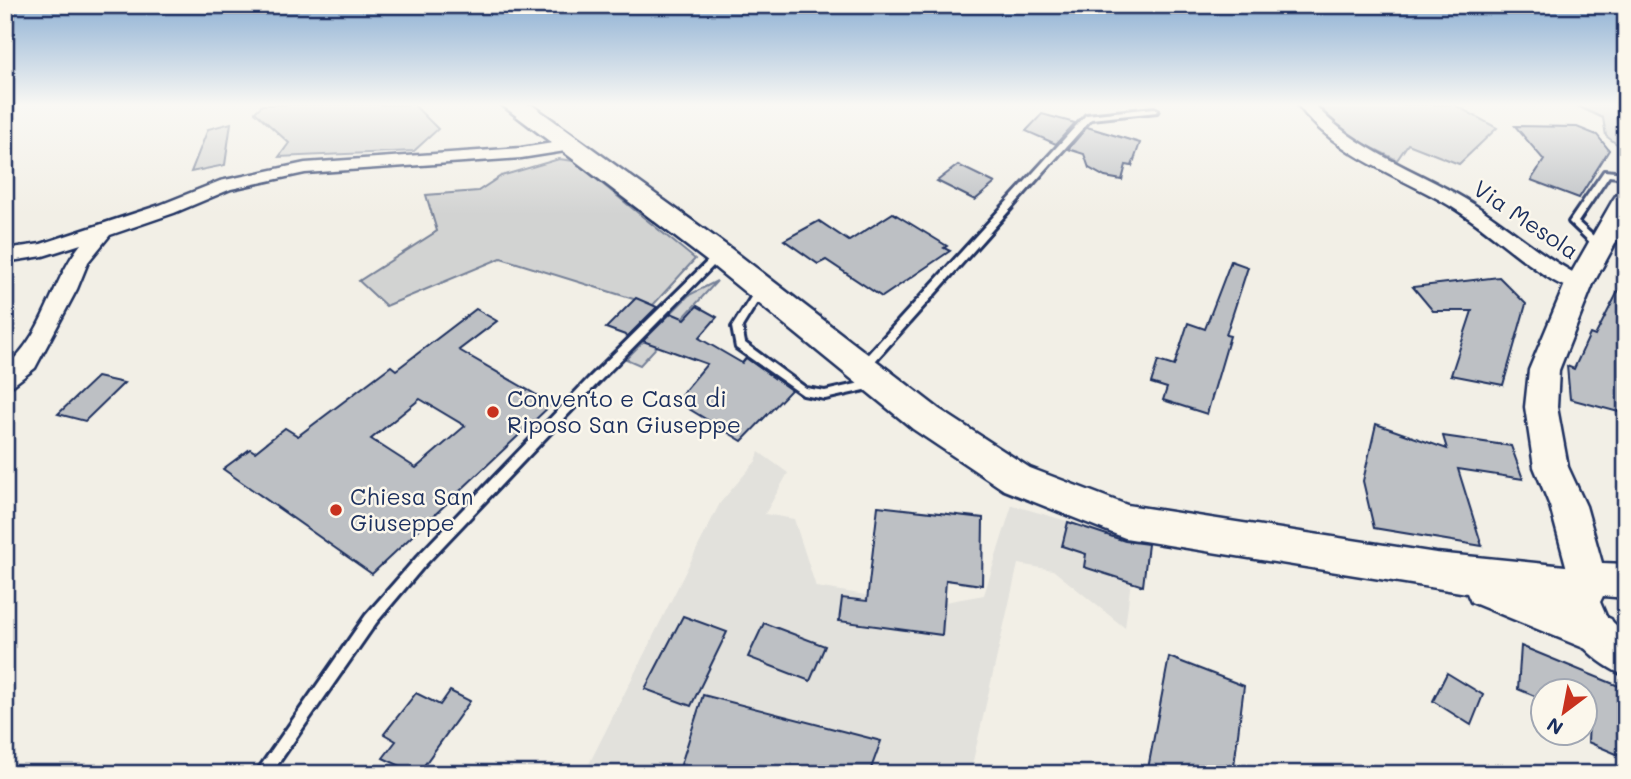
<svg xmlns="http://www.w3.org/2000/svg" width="1631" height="779" viewBox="0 0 1631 779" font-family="Mali,sans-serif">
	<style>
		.built { fill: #e2e1dc }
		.green { fill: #d2d3d2; stroke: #768198; stroke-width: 2 }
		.building { fill: #bdc0c4; stroke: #1b2f5e; stroke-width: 2; fill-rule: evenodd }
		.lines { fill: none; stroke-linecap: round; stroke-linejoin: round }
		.service-casing { stroke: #1b2f5e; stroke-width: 6 }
		.minor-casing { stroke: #1b2f5e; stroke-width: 5 }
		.secondary-casing { stroke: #1b2f5e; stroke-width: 5 }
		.primary-casing { stroke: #1b2f5e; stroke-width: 5 }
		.service { fill: #fbf7ec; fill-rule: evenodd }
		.minor { fill: #fbf7ec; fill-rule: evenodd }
		.secondary { fill: #fbf7ec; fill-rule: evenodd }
		.primary { fill: #fbf7ec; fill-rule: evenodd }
		.poi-dot { fill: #c8321e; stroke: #fbf7ec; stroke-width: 2.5 }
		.labels { text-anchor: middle; stroke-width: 5; stroke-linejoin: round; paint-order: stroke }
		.street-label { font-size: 23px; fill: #1b2f5e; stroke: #fbf7ec }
		.poi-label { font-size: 23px; fill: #1b2f5e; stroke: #fbf7ec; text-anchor: start }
	</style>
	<rect width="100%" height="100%" fill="#f2efe6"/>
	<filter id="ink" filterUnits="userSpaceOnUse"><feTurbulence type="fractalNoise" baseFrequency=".0143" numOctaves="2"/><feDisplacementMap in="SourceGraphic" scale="14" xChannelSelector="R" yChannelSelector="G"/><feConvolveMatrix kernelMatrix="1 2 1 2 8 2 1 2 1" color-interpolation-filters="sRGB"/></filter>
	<g filter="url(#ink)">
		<polygon class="built" points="759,452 788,473 765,514 794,519 816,587 928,605 984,595 1012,505 1136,541 1125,628 1053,570 1018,564 970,774 584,774 720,503 756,461"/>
		<g class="green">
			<polygon points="262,105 414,105 438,129 414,151 279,157 289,143 255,112"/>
			<polygon points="1316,105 1455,105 1497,128 1459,164 1408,144 1397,160 1348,136"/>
			<polygon points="1575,105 1626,105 1626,151 1606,136 1603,118"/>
			<polygon points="231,123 225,165 191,172 208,129"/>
			<polygon points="559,159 574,161 695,259 653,305 501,258 386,306 359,281 437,231 426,195 478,191 501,176"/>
			<polygon points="717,281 640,365 626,359 689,295"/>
		</g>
		<g class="building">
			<polygon points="1042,114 1075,123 1056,144 1026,131"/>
			<polygon points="1515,126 1577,127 1597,135 1609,150 1579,198 1531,180 1544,160"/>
			<polygon points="1087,127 1140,143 1132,166 1126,165 1122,180 1105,177 1089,168 1084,154 1068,149"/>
			<polygon points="958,165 995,183 975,200 937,181"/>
			<polygon points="893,213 947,246 944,248 950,251 882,297 826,260 818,264 784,240 819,221 849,241"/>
			<polygon points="1231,261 1248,267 1226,335 1230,336 1207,414 1163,400 1167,388 1151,383 1158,361 1174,366 1188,323 1205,329"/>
			<polygon points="1626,276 1626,414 1570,399 1567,366 1574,369 1590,334 1595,336"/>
			<polygon points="1499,277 1526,304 1503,385 1451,375 1472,311 1433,311 1413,287"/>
			<polygon points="636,298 657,307 628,336 606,328"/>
			<polygon points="697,306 717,317 699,338 742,363 746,358 791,390 742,441 676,401 707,364 643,341 671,313 685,319"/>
			<path d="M476,309L497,321L459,350L552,404L372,574L223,469L250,449L255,452L285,428L298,436L391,366L396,370ZM420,399L465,426L416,468L371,439Z"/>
			<polygon points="97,377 124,383 85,421 58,414"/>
			<polygon points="1376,424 1447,449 1443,436 1511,446 1523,479 1458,469 1482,546 1374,528 1363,481"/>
			<polygon points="878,506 983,518 982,585 946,580 942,635 839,621 842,598 867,601"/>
			<polygon points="1068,522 1125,541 1148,544 1143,586 1084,567 1086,554 1062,546"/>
			<polygon points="683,616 727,632 691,706 645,689"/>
			<polygon points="764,623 825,646 810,681 748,657"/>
			<polygon points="1521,646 1626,689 1626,758 1588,742 1589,720 1586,718 1586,691 1544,691 1544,700 1518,689"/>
			<polygon points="1169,657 1244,686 1233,774 1147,774"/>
			<polygon points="1447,673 1483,695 1471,725 1433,701"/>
			<polygon points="450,691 470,701 418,774 383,758 396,741 384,734 416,693 440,705"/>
			<polygon points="703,695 881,741 869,774 678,774"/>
		</g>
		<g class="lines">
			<defs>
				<g id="service">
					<polygon points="1154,108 1158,110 1157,112 1091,119 868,369 860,369 859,366 860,363 1086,115"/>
					<polygon points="1604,171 1626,173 1626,178 1609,176 1578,222 1603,245 1605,247 1600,250 1597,249 1569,222"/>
					<polygon points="719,252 724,255 722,257 596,385 425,565 376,623 271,774 255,774 366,615 417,557 588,379 716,253"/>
					<polygon points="761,285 766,288 742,327 745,343 806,388 825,391 874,380 878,381 879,384 878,387 825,399 803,395 736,348 732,327 758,286"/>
				</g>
				<g id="minor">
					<path d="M1298,105H1315C1355,150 1415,169 1465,199C1507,224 1542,258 1586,279L1589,284L1586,289C1566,294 1541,272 1525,261C1501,243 1478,223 1452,207C1401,176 1335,156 1298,105Z"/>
					<path d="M572,140L578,141L581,145L578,149L521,158L305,173L231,189L174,213L110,235L88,262L77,289L35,368L13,385L5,387V367C44,337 51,281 81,244L43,256L5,262V249L41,244L160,205L220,181L305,163L521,148Z"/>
				</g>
				<path id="secondary" d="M1626,192V224L1593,284L1559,370L1557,407L1568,467L1586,506L1602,563L1626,564V598L1603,596L1600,602L1606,616L1626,634V676C1589,661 1549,621 1570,580L1550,506L1534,467L1525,407L1529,370L1565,284L1613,200L1617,194Z"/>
				<polygon id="primary" points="502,105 532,105 730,248 939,409 1030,468 1127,505 1436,553 1585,568 1600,574 1606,587 1600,600 1585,606 1575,605 1611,619 1618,633 1611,647 1596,653 1471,602 1467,593 1125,538 1004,490 913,429 708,262"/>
			</defs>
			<use href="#service" class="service-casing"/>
			<use href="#minor" class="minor-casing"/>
			<use href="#secondary" class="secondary-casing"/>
			<use href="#primary" class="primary-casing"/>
			<use href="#service" class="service"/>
			<use href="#minor" class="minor"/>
			<use href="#secondary" class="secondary"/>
			<use href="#primary" class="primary"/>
		</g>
	</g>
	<linearGradient id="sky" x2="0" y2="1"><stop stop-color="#8fb1d4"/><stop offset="0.49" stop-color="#f9f8f4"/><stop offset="1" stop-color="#f9f8f4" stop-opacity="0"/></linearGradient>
	<rect width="1631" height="214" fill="url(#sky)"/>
	<g class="poi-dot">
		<circle cx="493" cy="412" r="7"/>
		<circle cx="336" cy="510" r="7"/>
	</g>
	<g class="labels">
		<g class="street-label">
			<text transform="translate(1526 220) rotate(34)" y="8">Via Mesola</text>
		</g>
		<g class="poi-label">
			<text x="507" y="407">Convento e Casa di<tspan x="507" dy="26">Riposo San Giuseppe</tspan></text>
			<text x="350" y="505">Chiesa San<tspan x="350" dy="26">Giuseppe</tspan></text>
		</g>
	</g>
	<rect width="1631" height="779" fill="none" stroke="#fbf7ec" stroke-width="28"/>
	<rect x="14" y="14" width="1603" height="751" fill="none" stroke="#1b2f5e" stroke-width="2.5" filter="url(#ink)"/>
	<g transform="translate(1564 712) rotate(212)"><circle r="33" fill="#fbf7ec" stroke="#a1a7b3" stroke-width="2"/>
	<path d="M0-5L12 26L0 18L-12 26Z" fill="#c8321e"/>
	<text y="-10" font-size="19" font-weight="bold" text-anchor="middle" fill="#1b2f5e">N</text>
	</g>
</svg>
